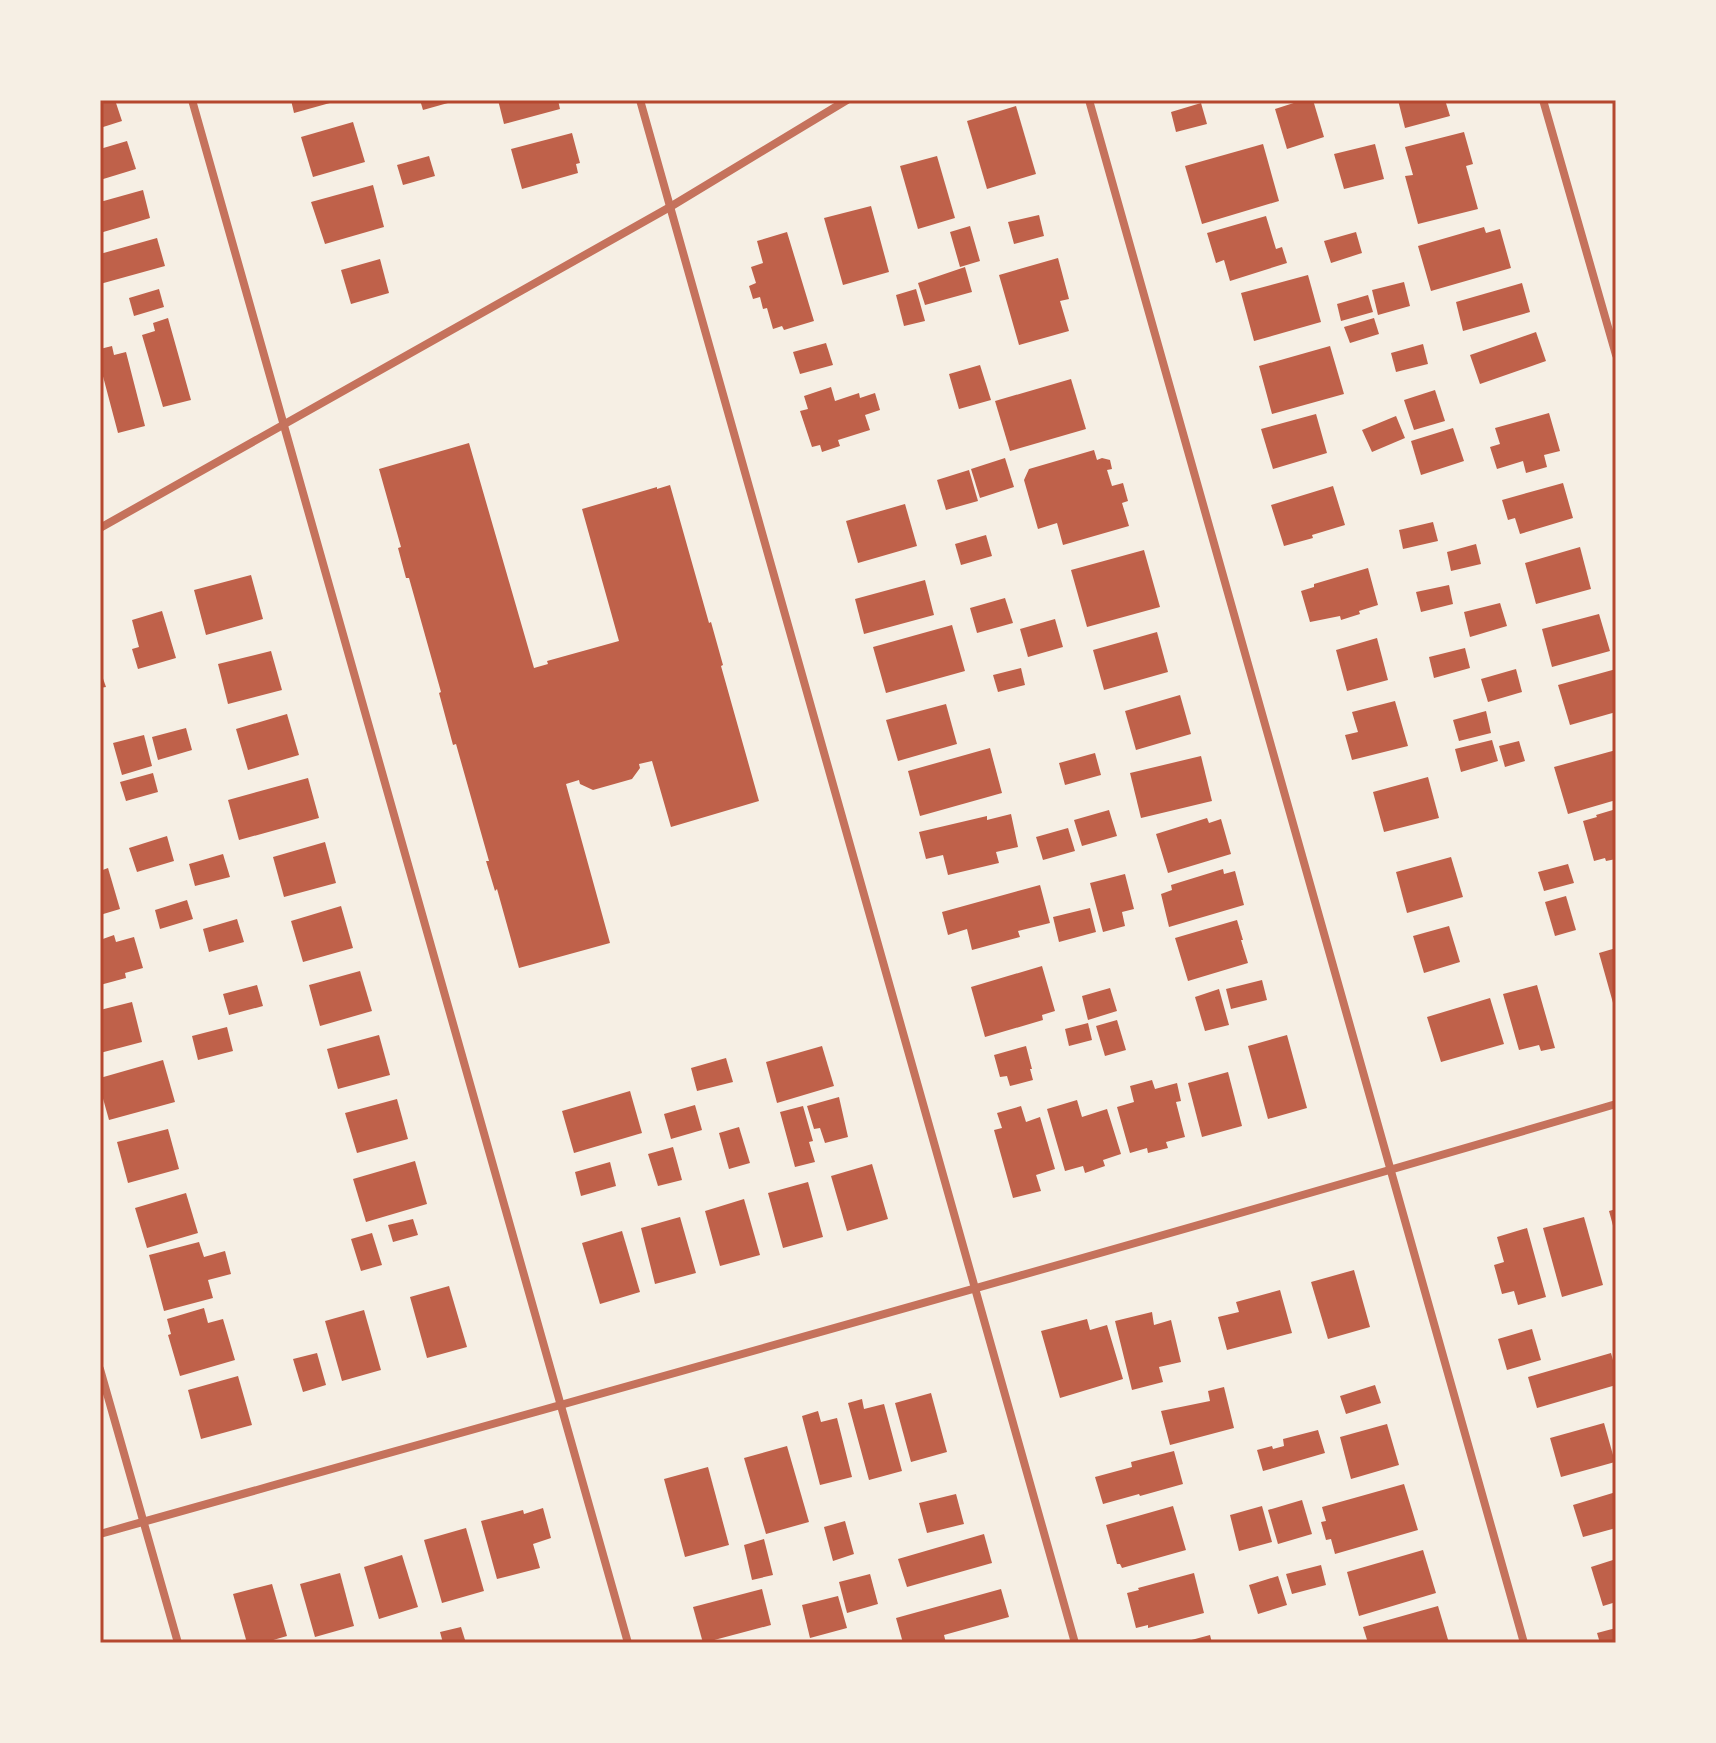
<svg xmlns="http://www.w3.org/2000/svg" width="1716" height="1743" viewBox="0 0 1716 1743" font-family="'Nunito Sans',sans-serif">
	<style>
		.building { fill: #bf614a }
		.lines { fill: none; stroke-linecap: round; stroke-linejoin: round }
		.minor { stroke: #c5725c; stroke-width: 8 }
		.neatline { fill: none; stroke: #b5482f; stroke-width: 3 }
	</style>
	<rect width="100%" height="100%" fill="#f6efe4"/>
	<g class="building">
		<polygon points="100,100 115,100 122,121 100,128"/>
		<polygon points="291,100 337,100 337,101 294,113"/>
		<polygon points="420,100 455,100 455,101 423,110"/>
		<polygon points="498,100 558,100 560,109 504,124"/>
		<polygon points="1303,100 1313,100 1324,137 1287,149 1275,109"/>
		<polygon points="1398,100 1445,100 1450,116 1405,128"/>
		<polygon points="1201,103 1207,124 1176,132 1171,112"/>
		<polygon points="1016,106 1036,174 987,189 967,121"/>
		<polygon points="353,122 365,162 313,177 301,137"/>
		<polygon points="1464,132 1473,164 1466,166 1478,209 1418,224 1405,176 1413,175 1405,147"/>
		<polygon points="572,133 580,163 576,164 578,173 522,189 511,149"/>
		<polygon points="127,141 136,169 100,180 100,149"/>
		<polygon points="1263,144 1279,201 1202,224 1185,166"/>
		<polygon points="1375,144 1384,179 1344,189 1334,154"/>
		<polygon points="429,156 435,176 403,185 397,165"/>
		<polygon points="937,156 955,218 918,229 900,166"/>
		<polygon points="373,185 384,227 325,244 311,202"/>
		<polygon points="143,190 150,218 100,233 100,202"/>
		<polygon points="871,206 889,272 843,285 824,218"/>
		<polygon points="1039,215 1044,236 1014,244 1008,222"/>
		<polygon points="1266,216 1276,249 1282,247 1287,263 1230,281 1224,260 1216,263 1207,233"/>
		<polygon points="970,226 980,261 960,267 950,232"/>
		<polygon points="1484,227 1486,233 1500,229 1511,268 1431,291 1418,246"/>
		<polygon points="787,232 814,321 784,330 782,326 773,329 767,308 763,309 760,297 753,299 749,286 756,283 751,267 763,263 757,241"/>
		<polygon points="1356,232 1362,253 1331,263 1324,241"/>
		<polygon points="157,238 165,266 100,284 100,254"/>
		<polygon points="1058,258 1069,299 1060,301 1069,331 1019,345 999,275"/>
		<polygon points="380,259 389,293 351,304 341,270"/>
		<polygon points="965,267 972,292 925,305 918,283"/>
		<polygon points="1308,275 1321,322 1254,341 1241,293"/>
		<polygon points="1404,282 1410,306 1378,315 1372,290"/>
		<polygon points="1522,283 1530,312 1463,331 1456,302"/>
		<polygon points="159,289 164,307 134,316 129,298"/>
		<polygon points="916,289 925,321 904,326 896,295"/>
		<polygon points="1368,295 1373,312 1341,321 1337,304"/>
		<polygon points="168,318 191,400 163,407 142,335 155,331 153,323"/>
		<polygon points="1374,318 1379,334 1350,343 1344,327"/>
		<polygon points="1536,332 1546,361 1480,384 1470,355"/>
		<polygon points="826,343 833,365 800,374 793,352"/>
		<polygon points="1423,344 1428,364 1396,372 1391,353"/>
		<polygon points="112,346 114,355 126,352 145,426 118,433 100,365 100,349"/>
		<polygon points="1330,346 1344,394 1272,414 1259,366"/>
		<polygon points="980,365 991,400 959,409 949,374"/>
		<polygon points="1071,379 1086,429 1010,451 995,401"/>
		<polygon points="831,387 835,401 859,393 860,398 875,393 880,410 865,415 870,430 838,440 840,446 822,452 820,445 812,447 800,411 808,409 804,396"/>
		<polygon points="1435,390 1445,421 1414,430 1404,400"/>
		<polygon points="1549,413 1560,451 1544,455 1547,467 1526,473 1523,461 1497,469 1490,447 1500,444 1495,428"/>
		<polygon points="1316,414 1327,453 1273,469 1261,429"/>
		<polygon points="1396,416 1405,438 1372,452 1362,430"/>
		<polygon points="1453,428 1464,461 1421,475 1411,441"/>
		<polygon points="469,443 534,668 548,664 547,661 619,641 582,509 657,487 657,489 670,485 709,623 711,622 723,665 721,666 759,801 671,827 652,761 639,764 640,768 632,779 593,790 580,784 579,780 566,784 610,943 519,968 497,889 495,891 486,861 489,861 456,744 453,745 439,693 441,692 409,578 406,578 398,548 401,547 379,469"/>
		<polygon points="1094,450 1097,460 1102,458 1110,460 1112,469 1107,470 1112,486 1123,483 1128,501 1122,503 1129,526 1063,545 1057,523 1038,529 1024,480 1029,469"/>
		<polygon points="1005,458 1014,487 980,498 971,469"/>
		<polygon points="969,470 978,501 946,510 937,480"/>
		<polygon points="1563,483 1573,518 1520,534 1515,518 1508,520 1502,500"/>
		<polygon points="1333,486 1345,525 1312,535 1313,538 1284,546 1271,505"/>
		<polygon points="905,504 917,546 858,563 846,521"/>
		<polygon points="1433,522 1438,541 1403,549 1399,530"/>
		<polygon points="986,535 992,556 961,565 955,544"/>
		<polygon points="1476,544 1481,564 1451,571 1447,552"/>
		<polygon points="1580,547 1591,589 1536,604 1525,563"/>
		<polygon points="1144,550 1160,607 1087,627 1071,570"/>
		<polygon points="1368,568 1378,605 1359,611 1360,614 1341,620 1340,616 1310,622 1301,591 1314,587 1314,584"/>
		<polygon points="251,575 263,619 206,635 194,590"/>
		<polygon points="925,580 934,615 864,634 855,599"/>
		<polygon points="1449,585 1453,604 1421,612 1416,592"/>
		<polygon points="1005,598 1013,623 977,633 970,608"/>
		<polygon points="1500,603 1507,626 1470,637 1464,612"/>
		<polygon points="162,611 176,658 138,669 132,649 139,647 132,620"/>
		<polygon points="1599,614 1610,651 1552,667 1542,629"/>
		<polygon points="1055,619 1063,647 1028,657 1020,629"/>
		<polygon points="952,625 965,671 886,693 873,647"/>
		<polygon points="1157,632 1168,672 1104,690 1093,650"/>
		<polygon points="1377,638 1388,680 1347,691 1336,650"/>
		<polygon points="1465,648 1470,668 1434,678 1429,657"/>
		<polygon points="271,651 282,690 228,704 218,664"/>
		<polygon points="1021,668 1025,685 998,692 993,675"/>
		<polygon points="1516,669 1522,692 1488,702 1481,679"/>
		<polygon points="1616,669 1616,712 1570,725 1558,685"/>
		<polygon points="100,670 106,687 100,688"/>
		<polygon points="1180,695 1191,734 1136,750 1125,711"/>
		<polygon points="1395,701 1408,746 1352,760 1345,735 1358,732 1352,712"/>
		<polygon points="946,704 957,744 898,761 886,720"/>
		<polygon points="1486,711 1491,733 1459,741 1453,720"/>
		<polygon points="287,714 299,755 248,770 236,729"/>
		<polygon points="186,728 192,750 158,760 152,737"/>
		<polygon points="144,735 152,766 122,775 113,743"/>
		<polygon points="1492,740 1498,761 1461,772 1455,749"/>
		<polygon points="1519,741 1525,761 1505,767 1499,746"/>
		<polygon points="990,748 1002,793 920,816 908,771"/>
		<polygon points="1616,750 1616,800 1568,814 1554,767"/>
		<polygon points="1095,753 1101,775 1065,785 1059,763"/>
		<polygon points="1201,756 1212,801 1141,818 1130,773"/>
		<polygon points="153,773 158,792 126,801 120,782"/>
		<polygon points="1428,777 1439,818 1384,832 1373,792"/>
		<polygon points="308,778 319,818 239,840 228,800"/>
		<polygon points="1616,809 1616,859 1606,861 1605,858 1594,861 1583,821 1597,817 1596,815"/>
		<polygon points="1109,810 1117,836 1082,846 1074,820"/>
		<polygon points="1011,814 1018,847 996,852 999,863 948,875 943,855 926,859 919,832 987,816 987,820"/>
		<polygon points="1207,818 1209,823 1221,819 1231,854 1168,873 1156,834"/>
		<polygon points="1068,828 1075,851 1043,860 1036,837"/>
		<polygon points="167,836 174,861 137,872 129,848"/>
		<polygon points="325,842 336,883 284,897 273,857"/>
		<polygon points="223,854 230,877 195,886 189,864"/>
		<polygon points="1451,857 1463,897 1407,913 1396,872"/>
		<polygon points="1568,864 1574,883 1544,891 1538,872"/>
		<polygon points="108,868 120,909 100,915 100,871"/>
		<polygon points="1223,869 1224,874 1235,871 1244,905 1169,927 1161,894 1172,890 1171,885"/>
		<polygon points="1125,874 1134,909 1122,912 1125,926 1103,932 1090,883"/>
		<polygon points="1040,885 1050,923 1018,931 1020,937 972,950 967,929 948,935 942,912"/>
		<polygon points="1566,896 1576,930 1555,936 1545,902"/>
		<polygon points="187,900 193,919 160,929 155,910"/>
		<polygon points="341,906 353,948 303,962 291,921"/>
		<polygon points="1090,908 1096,932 1059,942 1053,917"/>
		<polygon points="237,919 244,942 209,952 203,929"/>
		<polygon points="1237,920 1243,940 1241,940 1248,963 1188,981 1175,938"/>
		<polygon points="1449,926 1460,962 1424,973 1413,936"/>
		<polygon points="114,935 116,942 134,937 143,968 125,973 126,978 100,985 100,940"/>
		<polygon points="1616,948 1616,1009 1615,1010 1599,953"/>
		<polygon points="1042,966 1055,1011 1042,1015 1043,1020 985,1037 971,987"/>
		<polygon points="360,971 372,1011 320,1026 309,985"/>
		<polygon points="1262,980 1267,1000 1231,1009 1226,989"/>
		<polygon points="257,985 263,1006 229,1015 223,994"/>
		<polygon points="1537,985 1555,1048 1541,1051 1539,1045 1519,1050 1503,994"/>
		<polygon points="1110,988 1117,1011 1088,1020 1082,996"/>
		<polygon points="1219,989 1229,1025 1205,1031 1195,997"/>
		<polygon points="1490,998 1504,1044 1441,1062 1427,1017"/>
		<polygon points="132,1002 142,1042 100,1053 100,1010"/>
		<polygon points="1117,1020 1126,1050 1105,1056 1096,1026"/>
		<polygon points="1088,1023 1092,1040 1069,1046 1065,1029"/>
		<polygon points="227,1027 233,1051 198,1060 192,1036"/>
		<polygon points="379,1035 390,1075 338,1089 327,1049"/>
		<polygon points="1287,1035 1307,1108 1268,1119 1248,1046"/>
		<polygon points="822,1046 834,1086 777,1103 766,1062"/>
		<polygon points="1026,1046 1032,1069 1030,1069 1033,1080 1010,1086 1007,1076 1000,1077 994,1055"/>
		<polygon points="726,1058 733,1082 697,1091 691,1068"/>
		<polygon points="163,1060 175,1102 109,1120 100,1088 100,1078"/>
		<polygon points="1228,1072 1242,1126 1202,1137 1188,1083"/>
		<polygon points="1152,1080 1155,1089 1177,1083 1181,1101 1176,1102 1185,1137 1166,1142 1168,1148 1148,1153 1147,1148 1130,1153 1117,1107 1134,1102 1130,1086"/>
		<polygon points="630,1091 642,1133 574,1153 562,1111"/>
		<polygon points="839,1097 848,1137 825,1143 820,1128 814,1129 807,1106"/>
		<polygon points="397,1099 408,1139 357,1153 345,1113"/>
		<polygon points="1077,1100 1082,1117 1107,1109 1121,1154 1103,1160 1105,1166 1085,1173 1083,1166 1065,1171 1047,1109"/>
		<polygon points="695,1105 702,1130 671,1139 664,1114"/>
		<polygon points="803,1106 813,1141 809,1142 815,1162 795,1167 780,1112"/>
		<polygon points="1021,1106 1026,1122 1040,1117 1055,1169 1036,1175 1041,1191 1013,1198 994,1130 1002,1128 997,1113"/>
		<polygon points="739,1127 750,1163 729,1169 719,1133"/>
		<polygon points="168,1129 179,1169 128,1183 117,1142"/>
		<polygon points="673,1147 682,1180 658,1186 648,1154"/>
		<polygon points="415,1161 427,1204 366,1222 353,1179"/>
		<polygon points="610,1162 616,1186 581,1196 575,1172"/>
		<polygon points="872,1164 888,1219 847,1231 831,1176"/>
		<polygon points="808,1182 823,1237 783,1248 768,1193"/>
		<polygon points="186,1193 198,1233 147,1248 135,1208"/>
		<polygon points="744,1199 760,1255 720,1266 705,1211"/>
		<polygon points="1616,1209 1616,1233 1615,1233 1609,1211"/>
		<polygon points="680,1217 696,1273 655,1284 641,1228"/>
		<polygon points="1584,1217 1603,1285 1562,1297 1543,1228"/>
		<polygon points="413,1219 418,1235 393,1242 388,1225"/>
		<polygon points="1527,1228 1546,1297 1518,1305 1514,1291 1502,1294 1494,1265 1504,1262 1497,1237"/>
		<polygon points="622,1231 640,1292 600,1304 582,1243"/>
		<polygon points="372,1233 382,1265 361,1271 351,1239"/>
		<polygon points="199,1242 204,1257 225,1251 231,1274 208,1280 213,1298 164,1311 149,1255"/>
		<polygon points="1354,1270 1370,1327 1328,1339 1311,1282"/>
		<polygon points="449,1286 467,1347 427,1358 410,1297"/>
		<polygon points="1280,1290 1292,1333 1227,1350 1218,1317 1239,1312 1236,1302"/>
		<polygon points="204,1308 208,1323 223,1319 235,1360 180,1376 168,1335 171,1334 167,1319"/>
		<polygon points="364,1310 381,1370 342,1381 325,1321"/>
		<polygon points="1152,1312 1154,1325 1171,1320 1181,1362 1159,1367 1163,1382 1132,1390 1115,1321"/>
		<polygon points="1087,1319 1090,1330 1107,1325 1123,1379 1060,1398 1041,1331"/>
		<polygon points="1532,1329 1541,1360 1507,1370 1498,1339"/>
		<polygon points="317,1353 326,1385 303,1392 293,1359"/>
		<polygon points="1611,1353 1616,1371 1616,1385 1537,1408 1528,1377"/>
		<polygon points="238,1376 252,1425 201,1439 188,1390"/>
		<polygon points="1375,1385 1381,1403 1346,1414 1340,1396"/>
		<polygon points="1224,1387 1234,1428 1170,1445 1161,1411 1210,1401 1208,1391"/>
		<polygon points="931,1393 947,1452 911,1462 895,1403"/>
		<polygon points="862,1399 864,1409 884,1404 902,1471 869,1480 848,1403"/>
		<polygon points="818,1411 821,1422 837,1418 852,1477 820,1485 802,1416"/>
		<polygon points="1604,1423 1615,1462 1561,1477 1550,1438"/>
		<polygon points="1387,1424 1399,1465 1351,1479 1340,1437"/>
		<polygon points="1318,1430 1325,1453 1263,1471 1257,1450 1272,1446 1273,1449 1284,1446 1283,1439"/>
		<polygon points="787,1446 809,1522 766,1534 744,1458"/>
		<polygon points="1174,1451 1183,1484 1140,1496 1139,1494 1103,1504 1095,1477 1132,1467 1131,1462"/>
		<polygon points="708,1467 729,1545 685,1557 664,1479"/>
		<polygon points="1404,1484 1418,1530 1335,1554 1331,1539 1326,1540 1321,1522 1326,1521 1322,1507"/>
		<polygon points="1616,1492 1616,1528 1583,1537 1573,1505"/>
		<polygon points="956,1494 964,1524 927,1533 919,1503"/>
		<polygon points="1302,1500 1312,1534 1278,1544 1268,1510"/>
		<polygon points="1173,1506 1186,1550 1122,1568 1120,1564 1117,1564 1106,1525"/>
		<polygon points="1262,1506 1272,1542 1239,1551 1230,1515"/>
		<polygon points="543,1508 551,1538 533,1544 540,1568 497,1579 481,1521 523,1510 524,1514"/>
		<polygon points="845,1521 854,1554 833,1561 824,1527"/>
		<polygon points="466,1528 484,1591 442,1603 424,1540"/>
		<polygon points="984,1534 992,1563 907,1587 898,1559"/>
		<polygon points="764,1539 773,1575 752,1580 744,1545"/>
		<polygon points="1423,1550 1436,1593 1359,1616 1347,1572"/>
		<polygon points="402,1555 418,1607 379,1619 364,1567"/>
		<polygon points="1616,1559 1616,1602 1603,1606 1591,1567"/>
		<polygon points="1321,1565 1326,1585 1292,1594 1286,1574"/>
		<polygon points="340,1573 354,1626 315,1637 300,1584"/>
		<polygon points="1194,1573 1204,1613 1148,1628 1148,1625 1136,1628 1127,1593 1139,1590 1138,1588"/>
		<polygon points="870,1574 878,1604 847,1613 839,1582"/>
		<polygon points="1278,1576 1287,1605 1258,1614 1249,1585"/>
		<polygon points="272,1584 287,1636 263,1643 247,1643 233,1594"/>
		<polygon points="762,1589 771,1625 703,1643 693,1607"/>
		<polygon points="1001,1589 1009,1617 944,1635 946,1643 903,1643 896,1618"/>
		<polygon points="838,1596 847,1628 810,1638 802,1605"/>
		<polygon points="1438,1606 1449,1643 1368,1643 1363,1627"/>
		<polygon points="461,1627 466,1643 443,1643 440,1632"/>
		<polygon points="1616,1628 1616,1643 1600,1643 1597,1633"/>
		<polygon points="1210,1635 1212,1643 1184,1643 1184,1642"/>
	</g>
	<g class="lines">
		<g class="minor">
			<polyline points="192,100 628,1643"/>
			<polyline points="640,100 1075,1643"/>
			<polyline points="1089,100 1524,1643"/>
			<polyline points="1543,100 1616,355"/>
			<polyline points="100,528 670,207 847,100"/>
			<polyline points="100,1369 178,1643"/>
			<path d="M100,1534C606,1392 1112,1252 1616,1104"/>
		</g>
	</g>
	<rect width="1716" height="1743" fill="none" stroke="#f6efe4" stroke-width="204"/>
	<rect x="102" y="102" width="1512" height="1539" class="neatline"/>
</svg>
